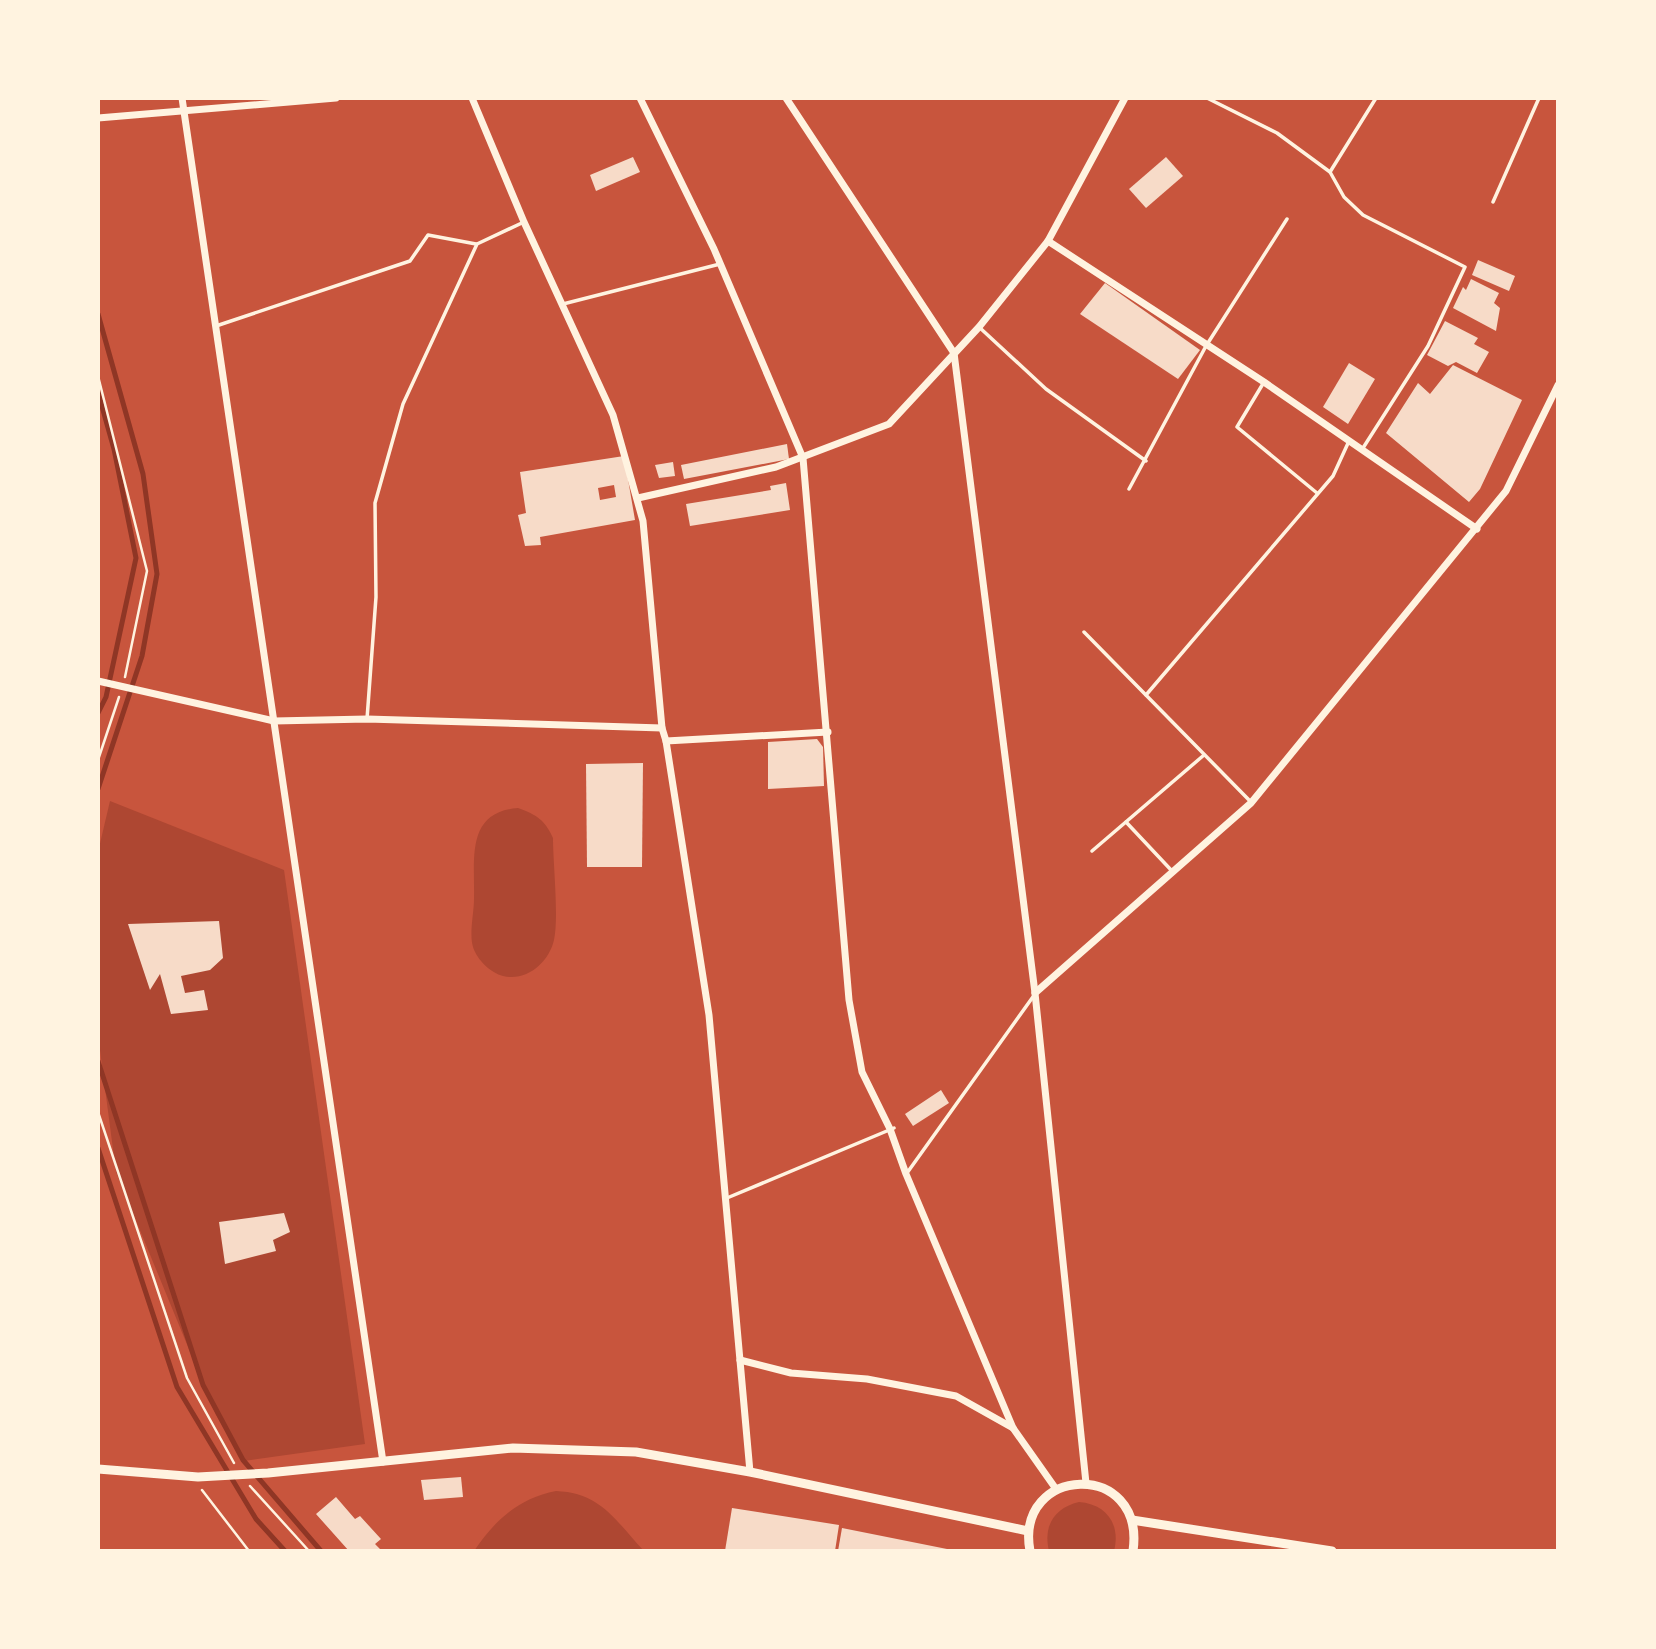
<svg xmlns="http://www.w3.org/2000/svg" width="1656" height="1649" viewBox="0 0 1656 1649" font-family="Bitter,serif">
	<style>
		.green { fill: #ae4732 }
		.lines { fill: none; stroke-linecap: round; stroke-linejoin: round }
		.stream { stroke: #8f3625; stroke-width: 5 }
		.building { fill: #f7dbc8; fill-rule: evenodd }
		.path { stroke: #fff3e0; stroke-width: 2.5 }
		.service { stroke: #fff3e0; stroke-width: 3.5 }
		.minor { stroke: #fff3e0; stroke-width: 7 }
		.tertiary { stroke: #fff3e0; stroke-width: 9 }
	</style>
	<rect width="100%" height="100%" fill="#c8553d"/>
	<g class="green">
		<polygon points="110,801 284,870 365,1444 244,1461 216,1415 116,1172 98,1035 98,852"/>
		<path d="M518,808C537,815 545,820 553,838C553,864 559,917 554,940C549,962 527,982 503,976C491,973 477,960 473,947C469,934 474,913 474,899C475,860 465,812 518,808Z"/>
		<path d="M556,1491C601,1493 615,1520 644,1551H474C495,1520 519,1498 556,1491Z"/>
		<path d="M1079,1502C1106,1504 1121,1524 1114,1551H1049C1043,1526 1054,1508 1079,1502Z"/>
	</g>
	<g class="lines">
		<g class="stream">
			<polyline points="98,314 143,474 157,574 142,656 98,789"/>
			<polyline points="98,392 114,449 136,558 106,697 98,713"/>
			<polyline points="98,1061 203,1385 243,1460 321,1551"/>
			<polyline points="98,1148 177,1387 256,1519 285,1551"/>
		</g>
	</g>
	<g class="building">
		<polygon points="633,157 640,172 596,191 590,175"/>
		<polygon points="1166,157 1183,176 1146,208 1129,189"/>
		<polygon points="1478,260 1515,276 1509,291 1472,275"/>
		<polygon points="1471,279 1499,293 1494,303 1500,308 1496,331 1453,308 1463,287 1466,290"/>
		<polygon points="1105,283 1200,350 1178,379 1080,314"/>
		<polygon points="1445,321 1478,338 1474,344 1489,352 1477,373 1456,362 1448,366 1427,355"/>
		<polygon points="1349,363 1375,379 1348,424 1323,407"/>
		<polygon points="1453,365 1522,400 1480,489 1469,502 1386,433 1418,383 1430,394"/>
		<polygon points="787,444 789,459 684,479 681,465"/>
		<path d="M624,456L635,520L540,537L541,545L525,546L518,515L526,513L520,472ZM614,485L616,497L600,500L598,488Z"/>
		<polygon points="673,462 675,476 659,478 655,465"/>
		<polygon points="786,483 790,510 690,526 686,504 771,490 770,486"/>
		<polygon points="817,739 823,747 824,786 768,789 768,742"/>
		<polygon points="643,763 642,867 587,867 586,764"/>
		<polygon points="219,921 223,958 210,970 181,976 185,993 204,990 208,1010 171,1014 160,974 150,990 128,924"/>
		<polygon points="941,1090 949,1103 913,1126 905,1114"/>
		<polygon points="284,1213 290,1232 273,1240 276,1251 225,1264 219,1222"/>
		<polygon points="461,1477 463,1497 424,1500 421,1480"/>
		<polygon points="336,1497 355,1519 360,1516 381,1539 375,1544 382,1551 349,1551 316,1514"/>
		<polygon points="732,1508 839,1525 835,1551 725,1551"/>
		<polygon points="842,1528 952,1550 952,1551 838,1551"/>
	</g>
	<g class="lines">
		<g class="path">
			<polyline points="98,376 147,571 125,677"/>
			<polyline points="98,760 119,697"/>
			<polyline points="98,1112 187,1378 234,1463"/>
			<polyline points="250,1486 309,1551"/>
			<polyline points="202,1490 249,1551"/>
		</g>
		<g class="service">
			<polyline points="1207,98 1277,133 1330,172 1344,197 1363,215 1465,267 1428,346 1363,448"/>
			<polyline points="1330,172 1376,98"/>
			<polyline points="1493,202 1539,98"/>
			<polyline points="563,304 720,264"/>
			<polyline points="216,326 410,261 428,235 476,244"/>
			<polyline points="979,327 1046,389 1146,461"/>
			<polyline points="1264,382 1237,427 1317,493"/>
			<polyline points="1129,489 1206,346 1287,219"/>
			<polyline points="1084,632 1250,801"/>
			<polyline points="1146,695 1333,476 1349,441"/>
			<polyline points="367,719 376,597 375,503 403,404 477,244 524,222"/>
			<polyline points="1126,822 1172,871"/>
			<polyline points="1092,851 1204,755"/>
			<polyline points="907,1173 1035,994"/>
			<polyline points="727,1198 894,1128"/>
		</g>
		<g class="minor">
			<polyline points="182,98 383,1462"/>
			<polyline points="472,98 524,222 613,415 643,521 662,728 666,741 709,1015 750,1472"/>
			<polyline points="640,98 714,249 803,458 849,1000 862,1072 890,1129 906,1174 1013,1428 1056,1489"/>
			<polyline points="786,98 954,353 1035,993 1086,1483"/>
			<polyline points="98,118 336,98"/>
			<polyline points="1048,241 1264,382 1477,529"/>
			<polyline points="638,498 776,467 889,424 979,327 1048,241 1125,98"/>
			<polyline points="98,681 274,721 367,719 662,728"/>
			<polyline points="666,741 828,732"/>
			<polyline points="1035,993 1251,803 1506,491 1558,385"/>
			<polyline points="740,1360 791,1373 867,1379 956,1396 1013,1428"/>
		</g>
		<g class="tertiary">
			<polyline points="98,1469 198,1477 268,1473 513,1448 636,1452 750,1472 1028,1531"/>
			<polyline points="1132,1520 1332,1551"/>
			<path d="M1030,1551C1014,1465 1146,1459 1133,1551"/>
		</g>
	</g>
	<rect width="1656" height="1649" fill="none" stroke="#fff3e0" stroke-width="200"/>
</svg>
